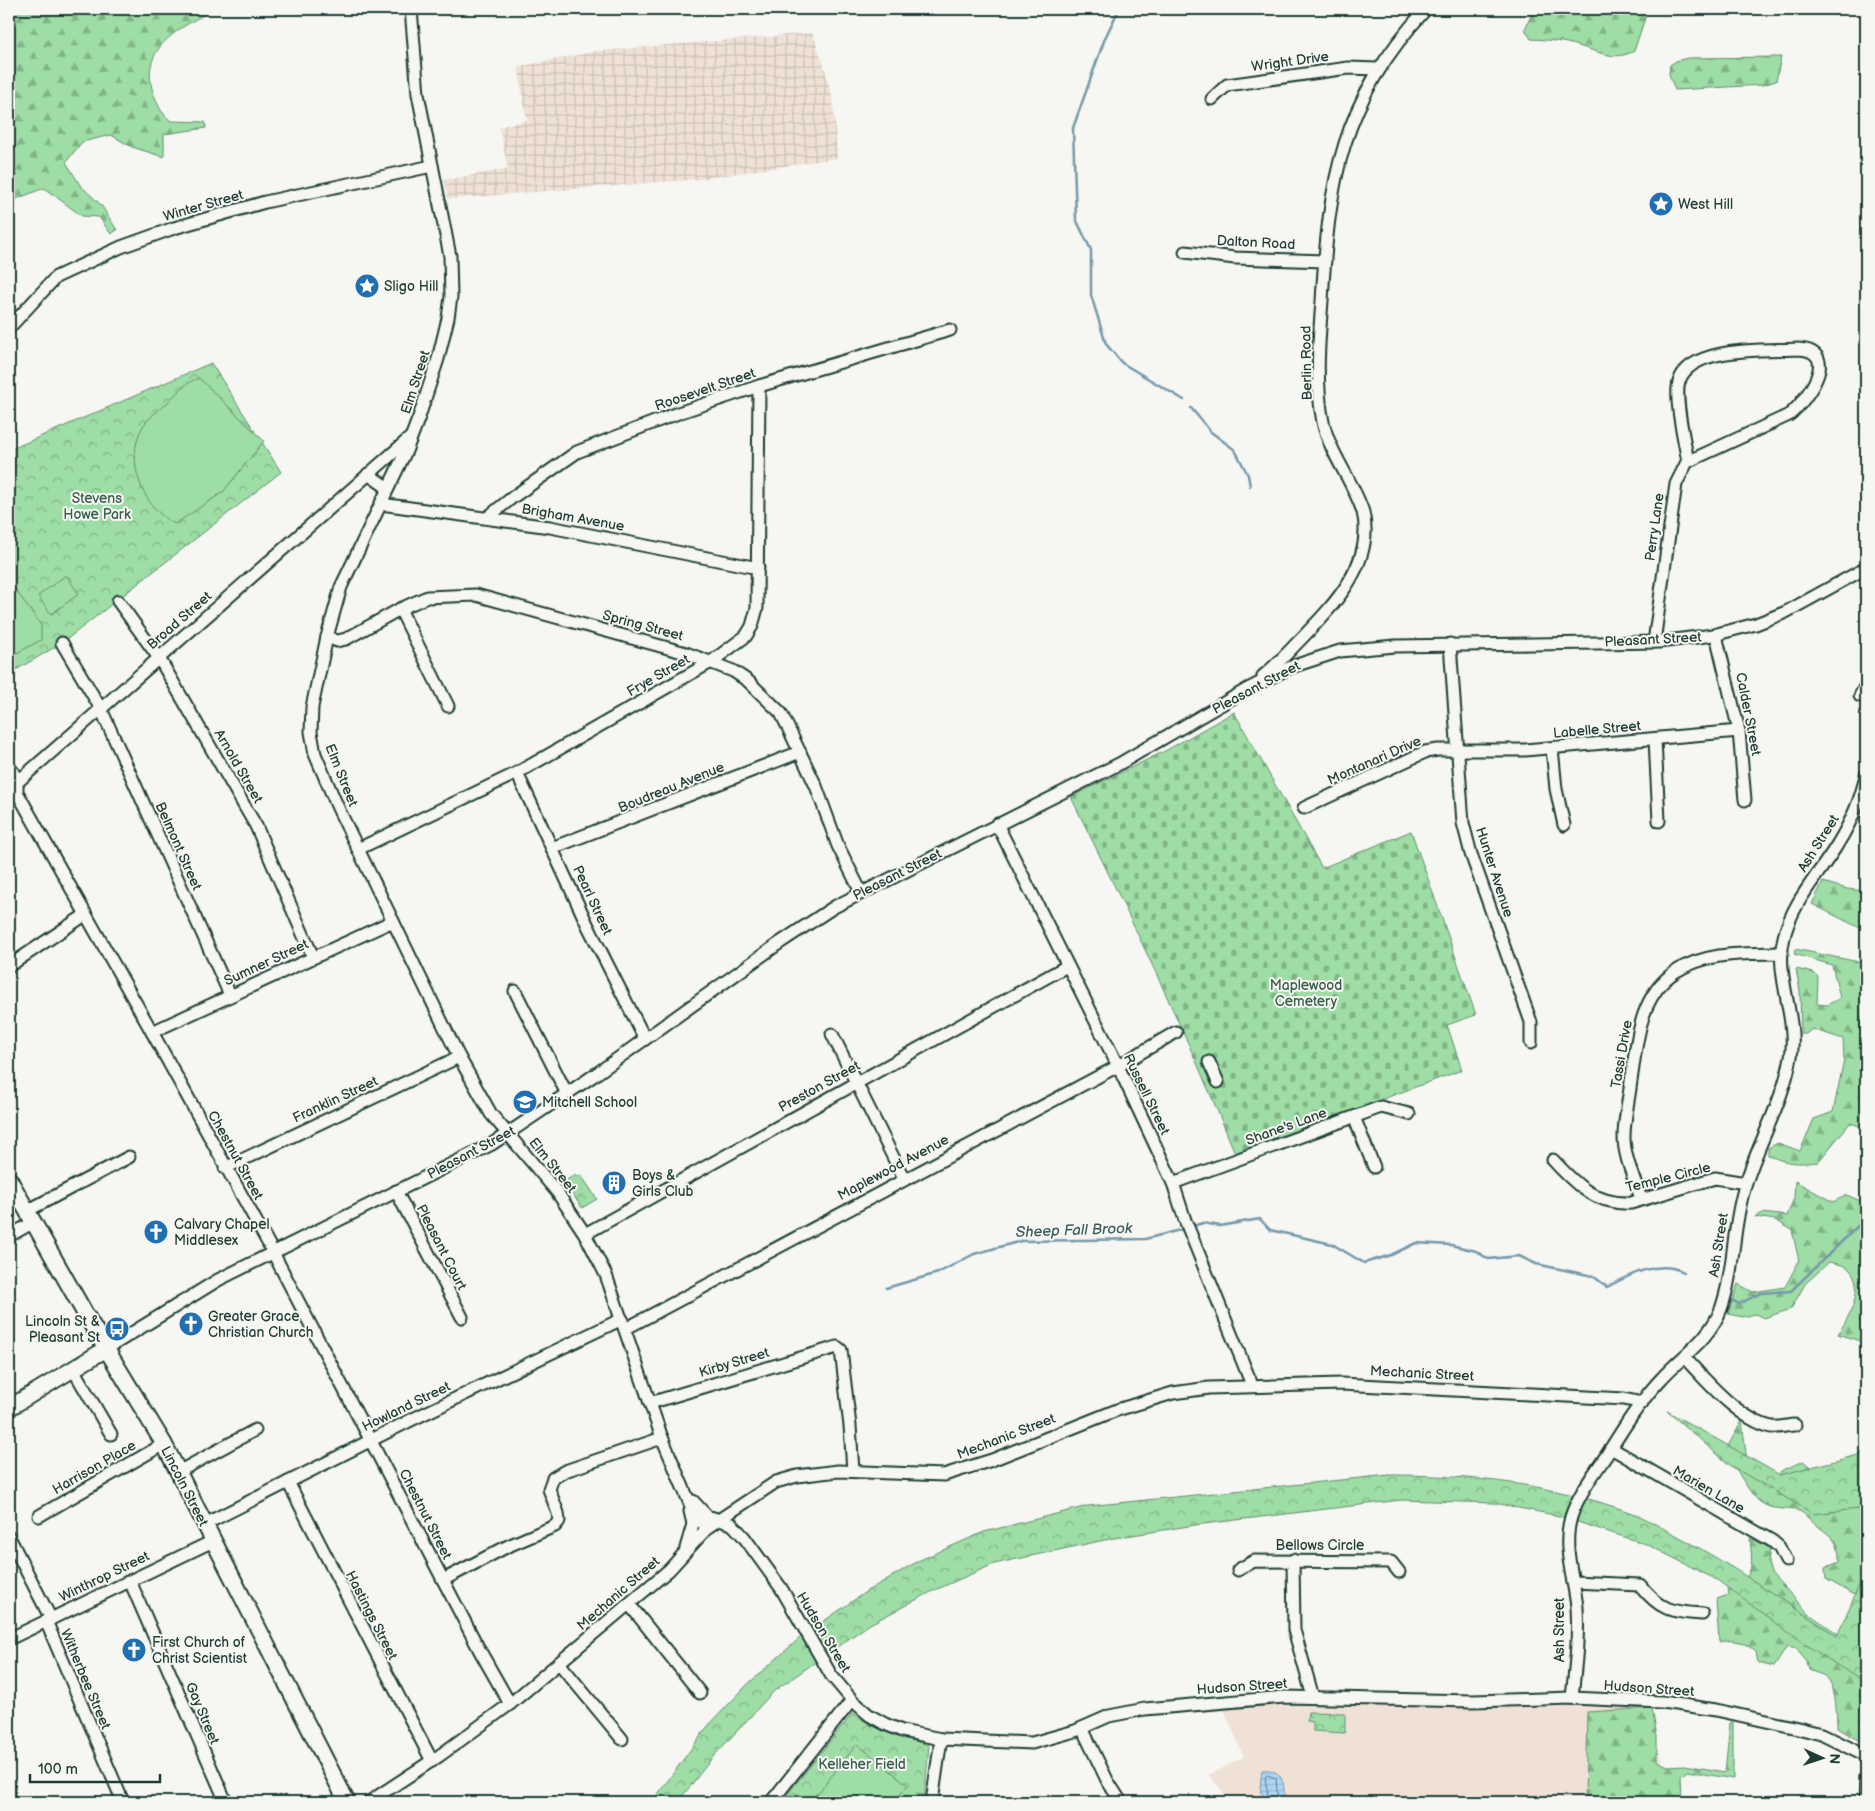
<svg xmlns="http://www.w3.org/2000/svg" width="1875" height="1811" viewBox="0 0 1875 1811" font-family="'Balsamiq Sans',sans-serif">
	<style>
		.built { fill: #efe1d5 }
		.industrial { fill: url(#industrial-grid) }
		.forest { fill: url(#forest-firs); stroke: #5e8d6c }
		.cemetery { fill: url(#cemetery-stones); stroke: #5e8d6c }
		.park { fill: url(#park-crowns); stroke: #5e8d6c }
		.garden { fill: #9edda5; stroke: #5e8d6c }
		.water { fill: url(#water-rules); stroke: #7598aa }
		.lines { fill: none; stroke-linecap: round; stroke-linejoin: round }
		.shore { stroke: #587a82; stroke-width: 1 }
		.stream { stroke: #7598aa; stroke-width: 2.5 }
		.minor-casing { stroke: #1f3d34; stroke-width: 15 }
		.major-casing { stroke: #1f3d34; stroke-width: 19 }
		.minor { stroke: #f6f6f2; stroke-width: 11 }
		.major { stroke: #f6f6f2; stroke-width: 15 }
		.labels { text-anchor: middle; stroke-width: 4; stroke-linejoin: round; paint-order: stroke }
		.street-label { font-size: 14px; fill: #1f3d34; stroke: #f6f6f2 }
		.poi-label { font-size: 14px; fill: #1f3d34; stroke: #f6f6f2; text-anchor: start }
		.park-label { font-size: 14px; fill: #385d4b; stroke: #f6f6f2 }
		.water-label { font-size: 15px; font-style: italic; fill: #3c5b5b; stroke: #f6f6f2 }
	</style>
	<defs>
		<pattern id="industrial-grid" width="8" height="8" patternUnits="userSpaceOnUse" patternTransform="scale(1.25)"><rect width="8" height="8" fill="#efe1d5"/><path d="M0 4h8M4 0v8" fill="none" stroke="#ccc2b7"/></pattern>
		<pattern id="forest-firs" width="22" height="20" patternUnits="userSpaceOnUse" patternTransform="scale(1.25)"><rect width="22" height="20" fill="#9edda5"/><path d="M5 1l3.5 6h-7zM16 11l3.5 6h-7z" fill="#80b487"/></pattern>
		<pattern id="cemetery-stones" width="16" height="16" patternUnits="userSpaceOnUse" patternTransform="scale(1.25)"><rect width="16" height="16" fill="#9edda5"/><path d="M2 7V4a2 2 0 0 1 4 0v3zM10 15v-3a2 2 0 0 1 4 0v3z" fill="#80b487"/></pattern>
		<pattern id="park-crowns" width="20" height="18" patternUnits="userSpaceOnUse" patternTransform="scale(1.25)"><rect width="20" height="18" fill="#9edda5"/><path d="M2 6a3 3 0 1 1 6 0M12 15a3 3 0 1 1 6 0" fill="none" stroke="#80b487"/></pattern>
		<pattern id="water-rules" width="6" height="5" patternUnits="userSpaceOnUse" patternTransform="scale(1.25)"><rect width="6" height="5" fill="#aed5f8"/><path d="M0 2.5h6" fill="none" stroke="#95b8d5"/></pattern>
	</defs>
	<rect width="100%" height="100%" fill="#f6f6f2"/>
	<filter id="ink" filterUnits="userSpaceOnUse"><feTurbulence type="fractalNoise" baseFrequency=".02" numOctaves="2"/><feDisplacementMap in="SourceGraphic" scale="10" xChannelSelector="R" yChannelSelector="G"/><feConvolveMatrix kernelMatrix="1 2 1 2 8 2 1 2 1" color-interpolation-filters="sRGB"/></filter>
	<g filter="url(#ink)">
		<polygon class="built" points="1317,1702 1497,1706 1646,1704 1673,1802 1231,1802 1209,1775 1244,1757 1224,1710"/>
		<polygon class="industrial" points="812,33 822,59 833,100 837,158 700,179 448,199 444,180 508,169 499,127 527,120 518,67 597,51"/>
		<g class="forest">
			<path d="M9,9H214C181,28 139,46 153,92C158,105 160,112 171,121L205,122L206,128L164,134V157L132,147L111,135L82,142L66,162L80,185L101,205L117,230L111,234L99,217L82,216L44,188L9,202Z"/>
			<path d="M1534,9H1648L1634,51C1614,62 1598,51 1578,46C1563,41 1547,40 1531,39L1525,29Z"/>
			<polygon points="1781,57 1776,81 1762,85 1675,90 1669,74 1670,65 1676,61 1688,58"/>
			<polygon points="1823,882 1847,889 1866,891 1866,931 1812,904"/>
			<path d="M1866,932V1141H1864L1866,1128L1850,1123L1818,1162C1799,1164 1786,1164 1768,1155V1148L1778,1143L1800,1151L1814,1119L1833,1112L1844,1060L1843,1039L1812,1029L1806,1034H1801L1800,991L1796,969L1814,973L1818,977L1817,1004L1827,1005L1840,998L1832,965L1794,954L1795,949L1859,962Z"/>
			<path d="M1866,1179V1343L1838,1334C1849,1317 1867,1286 1848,1268C1844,1265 1834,1263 1829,1262L1805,1284L1791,1309L1764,1318L1755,1314L1743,1317L1728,1314L1738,1284L1753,1292L1785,1287L1799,1261L1792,1230L1775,1220L1755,1217L1763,1213L1787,1216L1794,1198L1795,1181L1833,1202L1847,1195L1860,1201Z"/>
			<path d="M1742,1421L1748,1469L1767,1490L1774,1485L1781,1471L1803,1461L1815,1471L1853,1461L1866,1447V1610L1862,1599L1826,1579L1825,1568L1839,1562C1840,1539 1830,1536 1814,1523C1809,1520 1805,1513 1799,1511C1789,1508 1775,1510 1765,1505C1748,1497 1739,1467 1723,1455Z"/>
			<path d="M1750,1538L1770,1548L1768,1563L1771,1573L1809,1614L1853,1644L1863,1681L1860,1710L1866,1713L1861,1741L1837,1728C1837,1717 1836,1686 1827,1678C1823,1674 1815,1673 1809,1670L1807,1661L1797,1649L1787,1647L1774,1667L1758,1663L1756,1652C1743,1641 1736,1639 1719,1642L1716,1599L1729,1595L1726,1572L1744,1580C1755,1569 1751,1553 1750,1538Z"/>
			<polygon points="1652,1708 1657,1737 1657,1761 1668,1766 1684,1765 1725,1772 1730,1723 1733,1722 1733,1779 1687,1771 1681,1776 1682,1802 1585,1802 1587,1712"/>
		</g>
		<path class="cemetery" d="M1234,712L1322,868L1411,831L1476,1015L1447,1025L1462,1070L1235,1153C1186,1032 1129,915 1071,797L1165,751Z"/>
		<g class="park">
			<polygon points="211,363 281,472 62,643 9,674 9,450"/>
			<polygon points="576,1174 577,1177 581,1175 597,1199 582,1208 564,1182"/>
			<polygon points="1667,1411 1780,1475 1866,1453 1866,1508 1814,1514 1731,1466"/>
			<path d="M1389,1475C1471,1475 1554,1484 1632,1513C1647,1518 1661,1528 1676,1535C1732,1565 1784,1601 1837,1636L1866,1570V1684L1799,1640L1717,1580L1646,1544L1559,1516L1494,1503L1401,1500L1195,1525L1114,1538L994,1564L933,1591L870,1624L774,1691L712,1758L678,1802H652L708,1726L748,1684L801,1637L867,1591L920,1560L984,1532L1088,1506Z"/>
			<polygon points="1308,1712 1345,1713 1345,1733 1313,1731 1313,1722 1307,1721"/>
			<path d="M853,1713C876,1731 902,1738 929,1745L924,1802H781Z"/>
		</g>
		<g class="garden">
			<path d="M199,378L264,441L223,492L175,524C143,509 124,460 142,428C147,418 161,409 169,401C179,391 186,382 199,378Z"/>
			<polygon points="66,575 79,594 51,614 38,596"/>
			<polygon points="9,581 41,625 41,640 19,652 9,655"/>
			<polygon points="857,1744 908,1785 894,1802 811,1802"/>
		</g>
		<path class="water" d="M1262,1770C1281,1767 1288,1786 1282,1802H1265L1260,1787Z"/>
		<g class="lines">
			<polyline class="shore" points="1269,1802 1265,1777 1267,1775 1276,1778 1278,1802"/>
			<g class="stream">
				<polyline points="1119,9 1105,38 1073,128 1076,219 1091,250 1091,295 1106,344 1122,363 1184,400"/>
				<polyline points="1191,408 1211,432 1235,450 1248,475 1250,486"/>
				<path d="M1196,1225L1203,1223L1220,1226L1260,1219L1270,1230L1332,1244L1364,1263L1391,1255L1416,1243L1451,1245L1476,1251L1488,1259L1519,1256L1536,1264L1593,1276L1607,1287C1629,1275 1659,1259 1684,1272"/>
				<polyline points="886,1288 938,1273 974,1254 1021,1241 1145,1239 1180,1230"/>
				<polyline points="1730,1299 1739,1304 1761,1293 1791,1291 1866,1218"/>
			</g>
			<defs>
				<g id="minor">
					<polyline points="411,9 418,94 450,256 451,297 448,318 438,359 419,417 406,451 341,587 327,637 312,707 311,732 315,754 338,808 459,1057 491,1114 557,1192 585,1234 606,1275 661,1435 693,1511 697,1519 708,1527"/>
					<polyline points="1212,99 1227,85 1348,68 1378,69"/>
					<polyline points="1185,252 1235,258 1325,261"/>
					<polyline points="9,328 56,277 121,247 174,228 265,202 432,166"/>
					<polyline points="368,474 388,488"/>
					<polyline points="381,504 550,527 758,568"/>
					<polyline points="488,517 513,497 577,452 678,413 759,386 950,330"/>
					<polyline points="118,601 159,658 256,826 313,957"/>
					<polyline points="400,609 448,706"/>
					<polyline points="1716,635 1739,731 1745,800"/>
					<polyline points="327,637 337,641 346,639 400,609 427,597 476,595 686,653 733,671 748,681 781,713 816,786 838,846 861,892"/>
					<path d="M1654,642L1676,484L1687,462L1789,415C1806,401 1843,351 1798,349C1767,351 1690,345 1679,382C1674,399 1685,443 1688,462"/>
					<polyline points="62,643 101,709 230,995"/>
					<polyline points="1450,644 1463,823 1471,854 1531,1022 1531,1043"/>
					<path d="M1263,676C1277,665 1289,651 1302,638C1334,605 1375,563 1363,512C1353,481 1330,454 1323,422C1315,382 1319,340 1322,301C1329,179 1341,102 1426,9"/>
					<polyline points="1860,696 1866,685"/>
					<polyline points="1655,739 1659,821"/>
					<polyline points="1552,748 1556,789 1564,825"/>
					<polyline points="9,767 17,777 17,792 152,1032 268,1243 480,1651 510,1704"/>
					<polyline points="517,773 588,926 645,1039"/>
					<polyline points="14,785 410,438"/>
					<polyline points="1304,808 1425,752 1438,750 1525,750 1739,731"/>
					<polyline points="997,824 1118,1066 1173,1183 1185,1220 1252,1385"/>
					<polyline points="552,848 800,752"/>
					<polyline points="358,849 517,773 711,662 746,636 752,626 757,608 759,386"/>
					<polyline points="9,966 85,915"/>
					<polyline points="515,991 566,1092"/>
					<polyline points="152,1032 393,921"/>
					<polyline points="832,1034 904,1179"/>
					<polyline points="1209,1062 1218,1082"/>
					<polyline points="1354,1117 1374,1167"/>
					<path d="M1553,1160C1575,1184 1596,1205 1631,1203L1715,1178L1746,1183"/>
					<polyline points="225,1168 459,1057"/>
					<polyline points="1173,1183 1381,1107 1409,1114"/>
					<polyline points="396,1191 462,1317"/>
					<path d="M1641,1199C1635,1180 1624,1158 1624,1137C1624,1119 1629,1099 1631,1081C1637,1042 1639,996 1675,972C1707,951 1746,954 1782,953"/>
					<polyline points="27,1211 129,1157"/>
					<polyline points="585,1234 1067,966"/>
					<polyline points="9,1236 34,1222"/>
					<polyline points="625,1329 1118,1066 1176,1032"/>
					<polyline points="106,1349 218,1280 492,1144 596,1074 781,942 834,907 1119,764 1246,690 1291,667 1340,651 1395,646 1659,642 1713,635 1756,624 1786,612 1866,568"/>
					<path d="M1685,1358C1705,1380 1741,1421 1772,1427C1779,1428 1788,1425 1795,1425"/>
					<polyline points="73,1369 111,1434"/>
					<polyline points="650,1403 837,1347 841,1350 850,1426 853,1471"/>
					<polyline points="1611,1448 1772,1541 1779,1547 1786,1561"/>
					<polyline points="178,1472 255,1430"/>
					<polyline points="288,1482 432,1761"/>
					<polyline points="693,1501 707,1516 732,1524 744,1537 781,1588 831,1675 852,1700 869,1715 885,1724 902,1731 941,1739 1032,1743 1075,1731 1109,1716 1145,1709 1285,1697 1473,1701 1572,1698 1662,1702 1716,1710 1798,1728 1821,1734 1866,1756"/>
					<polyline points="39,1516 164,1444"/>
					<polyline points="205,1524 411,1420 622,1319"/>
					<polyline points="9,1537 51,1619"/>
					<polyline points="686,1548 693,1524 690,1511"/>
					<polyline points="1293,1560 1294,1630 1313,1697"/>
					<polyline points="1238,1570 1254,1561 1391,1562 1399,1572"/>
					<polyline points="443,1580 508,1546 555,1526 559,1521 558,1513 549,1489 553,1478 565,1471 662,1438"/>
					<polyline points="130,1581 226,1802"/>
					<path d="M1573,1582L1640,1585C1660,1610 1671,1612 1702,1614"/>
					<polyline points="629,1604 700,1693"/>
					<polyline points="46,1621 123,1802"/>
					<polyline points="9,1639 213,1541"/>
					<polyline points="559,1663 622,1739"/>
					<path d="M1572,1698C1575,1668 1579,1638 1577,1607C1574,1578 1562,1547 1571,1517C1578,1495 1593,1475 1606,1456C1623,1429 1640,1401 1662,1378C1683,1355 1709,1340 1721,1309C1735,1270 1732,1226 1745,1186C1758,1143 1783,1102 1791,1057C1798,1017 1774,976 1784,937C1793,901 1818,876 1837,845C1850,824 1861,800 1866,775"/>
					<polyline points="1082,1728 1107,1780 1121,1802"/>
					<polyline points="369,1802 439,1756 510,1704 669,1570 708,1527 776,1482 797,1476 838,1471 944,1475 992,1460 1117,1410 1173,1393 1209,1388 1341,1384 1624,1399 1642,1403"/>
					<polyline points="771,1802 852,1700"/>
					<polyline points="932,1802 941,1739"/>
					<polyline points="1865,1802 1866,1778"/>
				</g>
				<g id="major">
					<polyline points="9,1179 87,1317 164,1444 347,1802"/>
					<polyline points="9,1408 106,1349"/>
				</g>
			</defs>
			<use href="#minor" class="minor-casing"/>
			<use href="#major" class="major-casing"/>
			<use href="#minor" class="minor"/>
			<use href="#major" class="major"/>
		</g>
	</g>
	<defs>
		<symbol id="sight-disc" viewBox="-11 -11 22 22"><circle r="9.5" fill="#1f6fb2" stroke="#f6f6f2"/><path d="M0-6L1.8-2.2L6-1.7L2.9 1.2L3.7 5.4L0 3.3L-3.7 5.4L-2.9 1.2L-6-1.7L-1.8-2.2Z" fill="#fff"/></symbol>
		<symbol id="school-disc" viewBox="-11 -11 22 22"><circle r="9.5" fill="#1f6fb2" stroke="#f6f6f2"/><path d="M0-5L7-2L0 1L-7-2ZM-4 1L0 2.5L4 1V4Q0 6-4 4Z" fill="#fff"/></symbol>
		<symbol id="building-disc" viewBox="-11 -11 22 22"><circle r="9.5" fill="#1f6fb2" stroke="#f6f6f2"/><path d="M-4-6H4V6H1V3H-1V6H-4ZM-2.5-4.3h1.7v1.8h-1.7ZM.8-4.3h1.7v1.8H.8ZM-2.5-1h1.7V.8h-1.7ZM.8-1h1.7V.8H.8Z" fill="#fff"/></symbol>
		<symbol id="church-disc" viewBox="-11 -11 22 22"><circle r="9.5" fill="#1f6fb2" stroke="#f6f6f2"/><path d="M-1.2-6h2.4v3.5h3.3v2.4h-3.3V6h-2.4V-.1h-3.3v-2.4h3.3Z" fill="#fff"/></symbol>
		<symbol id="bus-disc" viewBox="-11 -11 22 22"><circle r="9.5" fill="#1f6fb2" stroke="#f6f6f2"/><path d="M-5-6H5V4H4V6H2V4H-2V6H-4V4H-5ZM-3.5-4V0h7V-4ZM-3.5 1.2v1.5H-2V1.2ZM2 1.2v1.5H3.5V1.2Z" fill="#fff"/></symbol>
	</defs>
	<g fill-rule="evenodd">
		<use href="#sight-disc" x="1647" y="190" width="28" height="28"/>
		<use href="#sight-disc" x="353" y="272" width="28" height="28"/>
		<use href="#school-disc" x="511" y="1088" width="28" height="28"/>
		<use href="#building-disc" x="600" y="1169" width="28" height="28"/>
		<use href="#church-disc" x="142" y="1218" width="28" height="28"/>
		<use href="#church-disc" x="177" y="1310" width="28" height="28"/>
		<use href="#bus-disc" x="103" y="1315" width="28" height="28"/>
		<use href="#church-disc" x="120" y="1636" width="28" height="28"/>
	</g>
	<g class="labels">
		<g class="street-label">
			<text transform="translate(1290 61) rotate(-8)" y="5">Wright Drive</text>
			<text transform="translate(203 205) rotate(-16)" y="5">Winter Street</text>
			<text transform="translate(1256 242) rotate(3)" y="5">Dalton Road</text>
			<text transform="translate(1306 363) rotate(-91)" y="5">Berlin Road</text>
			<text transform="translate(415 382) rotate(-72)" y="5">Elm Street</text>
			<text transform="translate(705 389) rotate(-19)" y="5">Roosevelt Street</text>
			<text transform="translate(573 517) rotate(10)" y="5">Brigham Avenue</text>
			<text transform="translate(1654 527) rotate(-82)" y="5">Perry Lane</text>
			<text transform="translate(179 620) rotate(-41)" y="5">Broad Street</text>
			<text transform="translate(643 625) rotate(15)" y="5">Spring Street</text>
			<text transform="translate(1653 639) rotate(-3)" y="5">Pleasant Street</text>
			<text transform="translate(658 675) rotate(-30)" y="5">Frye Street</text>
			<text transform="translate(1256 687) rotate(-28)" y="5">Pleasant Street</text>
			<text transform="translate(1749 714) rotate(79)" y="5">Calder Street</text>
			<text transform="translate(1597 729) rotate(-5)" y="5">Labelle Street</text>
			<text transform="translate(1374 760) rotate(-24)" y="5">Montanari Drive</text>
			<text transform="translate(239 766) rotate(60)" y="5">Arnold Street</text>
			<text transform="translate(342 775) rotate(68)" y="5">Elm Street</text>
			<text transform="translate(671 787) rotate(-22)" y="5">Boudreau Avenue</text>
			<text transform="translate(1818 843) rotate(-58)" y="5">Ash Street</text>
			<text transform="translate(179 846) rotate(66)" y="5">Belmont Street</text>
			<text transform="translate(1495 872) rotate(72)" y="5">Hunter Avenue</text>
			<text transform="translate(897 874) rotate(-27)" y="5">Pleasant Street</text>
			<text transform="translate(593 900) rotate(65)" y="5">Pearl Street</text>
			<text transform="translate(266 962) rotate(-25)" y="5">Sumner Street</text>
			<text transform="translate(1621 1054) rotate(-80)" y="5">Tassi Drive</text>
			<text transform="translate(819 1086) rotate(-29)" y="5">Preston Street</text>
			<text transform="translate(1147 1094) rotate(64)" y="5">Russell Street</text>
			<text transform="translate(335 1099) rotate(-25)" y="5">Franklin Street</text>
			<text transform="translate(1286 1126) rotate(-20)" y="5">Shane's Lane</text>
			<text transform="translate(471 1152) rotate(-28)" y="5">Pleasant Street</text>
			<text transform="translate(236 1155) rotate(61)" y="5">Chestnut Street</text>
			<text transform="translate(553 1165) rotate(51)" y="5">Elm Street</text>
			<text transform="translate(893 1167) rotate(-28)" y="5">Maplewood Avenue</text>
			<text transform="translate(1668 1177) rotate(-14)" y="5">Temple Circle</text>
			<text transform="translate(1718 1245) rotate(-81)" y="5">Ash Street</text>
			<text transform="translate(442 1247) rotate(63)" y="5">Pleasant Court</text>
			<text transform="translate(734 1362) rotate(-17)" y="5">Kirby Street</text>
			<text transform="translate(1422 1373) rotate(3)" y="5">Mechanic Street</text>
			<text transform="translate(406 1406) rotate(-26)" y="5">Howland Street</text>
			<text transform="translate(1006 1436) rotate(-21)" y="5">Mechanic Street</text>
			<text transform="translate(94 1467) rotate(-30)" y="5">Harrison Place</text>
			<text transform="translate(185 1486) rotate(63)" y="5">Lincoln Street</text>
			<text transform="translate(1709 1489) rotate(30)" y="5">Marien Lane</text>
			<text transform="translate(426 1514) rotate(63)" y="5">Chestnut Street</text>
			<text x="1320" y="1550">Bellows Circle</text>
			<text transform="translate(104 1576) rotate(-26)" y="5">Winthrop Street</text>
			<text transform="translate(618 1593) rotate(-41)" y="5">Mechanic Street</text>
			<text transform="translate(372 1615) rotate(63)" y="5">Hastings Street</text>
			<text transform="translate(1559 1630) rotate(-90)" y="5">Ash Street</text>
			<text transform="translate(824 1632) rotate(59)" y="5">Hudson Street</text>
			<text transform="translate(86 1679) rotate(67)" y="5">Witherbee Street</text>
			<text transform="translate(1242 1686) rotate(-4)" y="5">Hudson Street</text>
			<text transform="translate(1649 1688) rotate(4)" y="5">Hudson Street</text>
			<text transform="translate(203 1713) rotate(67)" y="5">Gay Street</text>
		</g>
		<g class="poi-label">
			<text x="1678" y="209">West Hill</text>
			<text x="384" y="291">Sligo Hill</text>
			<text x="542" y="1107">Mitchell School</text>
			<text x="632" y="1180">Boys &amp;<tspan x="632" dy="16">Girls Club</tspan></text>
			<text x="174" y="1229">Calvary Chapel<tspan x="174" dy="16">Middlesex</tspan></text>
			<text x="208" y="1321">Greater Grace<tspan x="208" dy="16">Christian Church</tspan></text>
			<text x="100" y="1326" text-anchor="end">Lincoln St &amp;<tspan x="100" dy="16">Pleasant St</tspan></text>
			<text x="152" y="1647">First Church of<tspan x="152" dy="16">Christ Scientist</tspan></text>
		</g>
		<g class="park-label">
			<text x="97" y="503">Stevens<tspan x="97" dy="16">Howe Park</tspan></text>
			<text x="1306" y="990">Maplewood<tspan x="1306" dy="16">Cemetery</tspan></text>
			<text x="862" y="1769">Kelleher Field</text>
		</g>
		<g class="water-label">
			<text transform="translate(1074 1230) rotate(-2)" y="5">Sheep Fall Brook</text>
		</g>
	</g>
	<rect width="1875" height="1811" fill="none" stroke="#f6f6f2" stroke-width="30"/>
	<rect x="15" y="15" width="1845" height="1781" fill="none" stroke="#1f3d34" stroke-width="2" filter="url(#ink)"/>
	<g transform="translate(1822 1758) rotate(93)" stroke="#f6f6f2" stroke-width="4" paint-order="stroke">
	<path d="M0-4L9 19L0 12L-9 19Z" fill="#1f3d34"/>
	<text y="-8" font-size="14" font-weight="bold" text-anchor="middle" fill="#1f3d34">N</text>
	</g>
	<path d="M30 1774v8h130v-8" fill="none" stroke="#1f3d34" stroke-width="2.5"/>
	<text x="38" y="1774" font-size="15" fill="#1f3d34" stroke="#f6f6f2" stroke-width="4" paint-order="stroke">100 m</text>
</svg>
